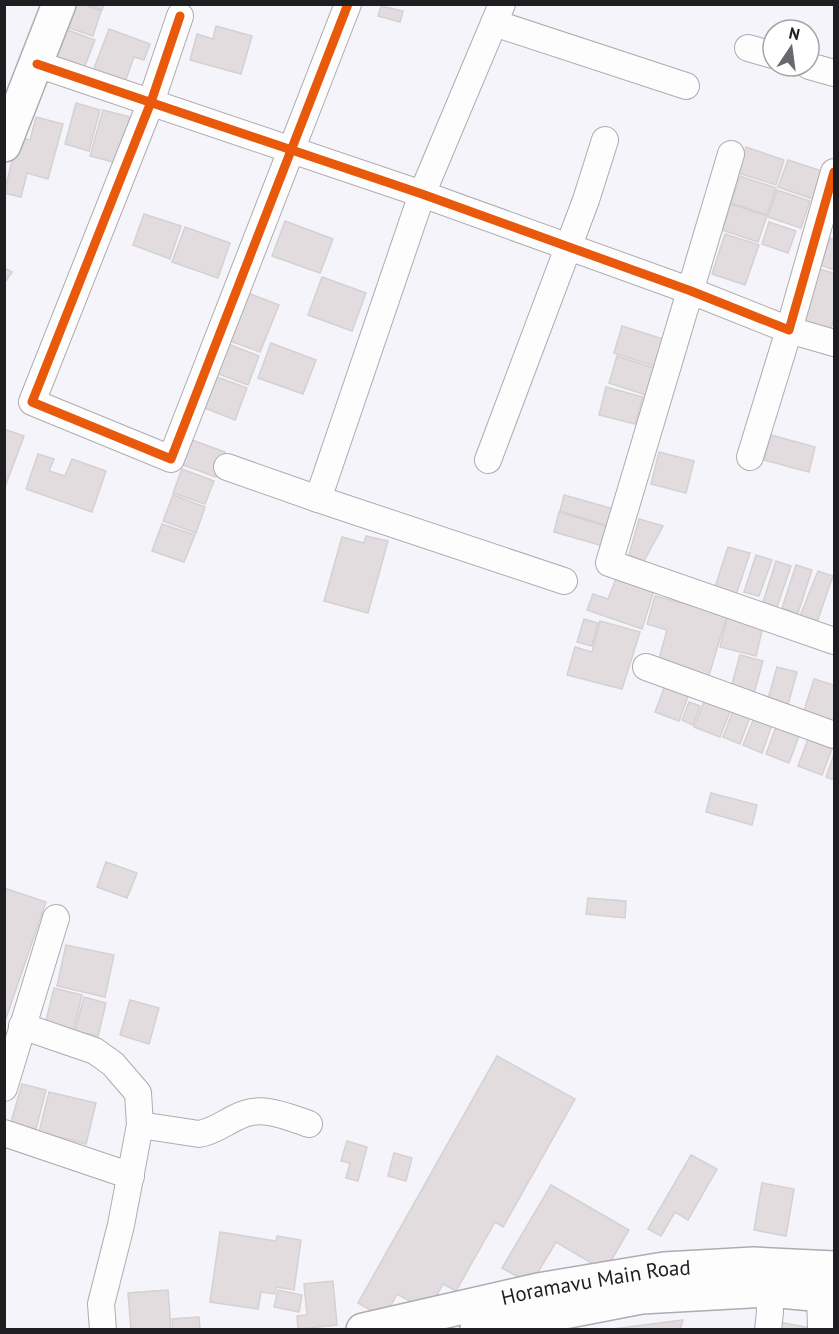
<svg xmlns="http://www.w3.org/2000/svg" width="839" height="1334" viewBox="0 0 839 1334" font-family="'PT Sans',sans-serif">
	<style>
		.building { fill: #e3dcde; stroke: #d4d1d4; stroke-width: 1.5 }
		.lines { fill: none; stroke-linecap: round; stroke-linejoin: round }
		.street-casing { stroke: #acacb1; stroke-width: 28 }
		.secondary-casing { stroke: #acacb1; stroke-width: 36 }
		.street { stroke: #fdfdfe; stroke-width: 26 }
		.secondary { stroke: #fdfdfe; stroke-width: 33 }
		.cycleway-casing { stroke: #fff; stroke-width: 13 }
		.cycleway { stroke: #e8590c; stroke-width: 9 }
		.labels { text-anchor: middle; stroke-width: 5; stroke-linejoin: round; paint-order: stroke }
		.street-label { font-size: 21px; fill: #1e1e21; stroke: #fff }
	</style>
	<rect width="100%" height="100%" fill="#f4f4fa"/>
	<g class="building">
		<polygon points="66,4 83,4 101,11 93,36 58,24"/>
		<polygon points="87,4 104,4 102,10"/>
		<polygon points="381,6 403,11 400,22 378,16"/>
		<polygon points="216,26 252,36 241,74 190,60 197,34 213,39"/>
		<polygon points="62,28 95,40 84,68 52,56"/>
		<polygon points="109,29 150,44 144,60 134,57 125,82 93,71"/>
		<polygon points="76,103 100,110 89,151 65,144"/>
		<polygon points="103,110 130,117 117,163 90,156"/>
		<polygon points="36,117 63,124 48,179 27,173 21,197 4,193 18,137 30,140"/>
		<polygon points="746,147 784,160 776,185 738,173"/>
		<polygon points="788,160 822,171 813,199 778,187"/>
		<polygon points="740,176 776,188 767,215 731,203"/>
		<polygon points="777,190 810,201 801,228 768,217"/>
		<polygon points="731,204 767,216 758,242 722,230"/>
		<polygon points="144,214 181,226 170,259 133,245"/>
		<polygon points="285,221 333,239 320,273 272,256"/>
		<polygon points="769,222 796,231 788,253 762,244"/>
		<polygon points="185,227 230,243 218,278 172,262"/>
		<polygon points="725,234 759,245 745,285 712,274"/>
		<polygon points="830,238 834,240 834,270 821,265"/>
		<polygon points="4,268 12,272 4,284"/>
		<polygon points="819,269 834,273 834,317 831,329 804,321"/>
		<polygon points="322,277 366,293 352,331 308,315"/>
		<polygon points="248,293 279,305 260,352 230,341"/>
		<polygon points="622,326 666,340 658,367 614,353"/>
		<polygon points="271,343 316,360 303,394 258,378"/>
		<polygon points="228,344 259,356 248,385 216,373"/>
		<polygon points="617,356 657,369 649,396 609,383"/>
		<polygon points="217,377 247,388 235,420 205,408"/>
		<polygon points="606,387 643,397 635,424 599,415"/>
		<polygon points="4,429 24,436 5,487 4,487"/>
		<polygon points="771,435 815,447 809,472 764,460"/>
		<polygon points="192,440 225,452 216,477 183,465"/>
		<polygon points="659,452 694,461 686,493 651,484"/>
		<polygon points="38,454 54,459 49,471 65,476 72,459 106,471 92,512 26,489"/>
		<polygon points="182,469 214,481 205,504 173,493"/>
		<polygon points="173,495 205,507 196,533 163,521"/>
		<polygon points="564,495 614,509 609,526 560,511"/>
		<polygon points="559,512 609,527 603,546 554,532"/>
		<polygon points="639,519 663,526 644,561 629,555"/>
		<polygon points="162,524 195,535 184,562 152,551"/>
		<polygon points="366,536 388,541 368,613 324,601 342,537 364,543"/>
		<polygon points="728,547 750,553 736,595 715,587"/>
		<polygon points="756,555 772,560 759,596 744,592"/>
		<polygon points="776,561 791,566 777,607 763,602"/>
		<polygon points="796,565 812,570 798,613 782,608"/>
		<polygon points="619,571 656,584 642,629 587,610 593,594 608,599"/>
		<polygon points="818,571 833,576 817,622 800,616"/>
		<polygon points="655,596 727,615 707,682 657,666 667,630 647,624"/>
		<polygon points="727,618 763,627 756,656 720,647"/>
		<polygon points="584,619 598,623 592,646 577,642"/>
		<polygon points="600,621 640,632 622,689 567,675 575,647 592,652"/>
		<polygon points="740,655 763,661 753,697 730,691"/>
		<polygon points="777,667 797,672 786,712 766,706"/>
		<polygon points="814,679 834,685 834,728 802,717"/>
		<polygon points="666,683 690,691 679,721 655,712"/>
		<polygon points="705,699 731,709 720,737 694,727"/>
		<polygon points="689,702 700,706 693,725 682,720"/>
		<polygon points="733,711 750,717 740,744 723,737"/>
		<polygon points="754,718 772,725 762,753 743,745"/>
		<polygon points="776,727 799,736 789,763 766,754"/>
		<polygon points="808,739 832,749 822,775 798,766"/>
		<polygon points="834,754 834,780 826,777"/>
		<polygon points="711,793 757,805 752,825 706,812"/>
		<polygon points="106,862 137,873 127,898 97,887"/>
		<polygon points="4,888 46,902 4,1024"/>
		<polygon points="588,898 626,901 625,918 586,914"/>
		<polygon points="66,945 114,955 105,997 57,986"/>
		<polygon points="54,988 82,995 73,1032 45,1025"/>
		<polygon points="84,997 106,1003 98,1036 75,1031"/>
		<polygon points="130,1000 159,1008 149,1044 120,1035"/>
		<polygon points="497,1056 575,1099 503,1227 495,1222 456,1291 443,1284 428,1311 397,1294 384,1318 358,1303"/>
		<polygon points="22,1084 46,1090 36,1129 11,1122"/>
		<polygon points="49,1092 96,1103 86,1144 39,1132"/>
		<polygon points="347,1141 367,1147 358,1181 346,1178 350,1163 341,1161"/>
		<polygon points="394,1153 412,1158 406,1181 388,1176"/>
		<polygon points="691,1155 717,1169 688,1220 675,1212 661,1236 648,1229"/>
		<polygon points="762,1183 794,1189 786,1236 754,1230"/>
		<polygon points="551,1185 629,1230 605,1271 556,1242 531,1284 502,1268"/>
		<polygon points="220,1232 276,1241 277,1236 301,1240 294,1290 276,1287 275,1294 261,1292 258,1309 210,1302"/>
		<polygon points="333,1281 337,1325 298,1329 297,1316 307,1315 304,1284"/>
		<polygon points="168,1290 171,1330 131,1330 128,1293"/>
		<polygon points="278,1290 302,1295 299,1312 274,1307"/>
		<polygon points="199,1317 200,1330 173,1330 172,1319"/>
		<polygon points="683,1320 680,1330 605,1330"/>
		<polygon points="779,1322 817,1329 817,1330 778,1330"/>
	</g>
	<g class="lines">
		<defs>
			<g id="street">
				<polyline points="502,4 422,194 318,499 564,581"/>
				<polyline points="180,16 151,102 32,402 171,459 348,4"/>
				<polyline points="494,23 686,86"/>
				<polyline points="748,48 773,55"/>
				<polyline points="37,64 422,194 691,291 789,330 834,172"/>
				<polyline points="809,66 834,73"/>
				<polyline points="731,154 609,563 834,641"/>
				<polyline points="750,457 789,330 834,343"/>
				<polyline points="488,460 586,200 605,140"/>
				<polyline points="227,467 318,499"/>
				<polyline points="646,667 834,735"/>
				<polyline points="22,1026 95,1051 113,1064 138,1093 140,1125 121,1225 101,1304 103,1330"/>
				<polyline points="4,1088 56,918"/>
				<path d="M140,1125L199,1134C213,1132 224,1123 237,1117C261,1104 285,1116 309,1124"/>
				<polyline points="4,1133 131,1176"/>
				<polyline points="820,1295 821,1330"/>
				<polyline points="768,1330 770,1312 769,1290"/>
			</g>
			<g id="secondary">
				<polyline points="4,145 59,4"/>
				<polyline points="477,1329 641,1297 769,1290 834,1296"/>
				<path id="s1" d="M363,1330L538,1290L664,1269L754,1264L834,1268"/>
			</g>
		</defs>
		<use href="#street" class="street-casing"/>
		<use href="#secondary" class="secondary-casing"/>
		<use href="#street" class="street"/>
		<use href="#secondary" class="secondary"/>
		<defs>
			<g id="cycleway">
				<polyline points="180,16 151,102 32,402 171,459 348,4"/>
				<polyline points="37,64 422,194 691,291 789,330 834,172"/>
			</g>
		</defs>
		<use href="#cycleway" class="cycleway-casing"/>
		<use href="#cycleway" class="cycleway"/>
	</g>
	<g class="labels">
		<g class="street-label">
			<text dy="7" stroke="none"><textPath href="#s1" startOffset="238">Horamavu Main Road</textPath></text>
		</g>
	</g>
	<rect width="839" height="1334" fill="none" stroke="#1e1e21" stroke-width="12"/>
	<g transform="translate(791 48) rotate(13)"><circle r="28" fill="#ffffff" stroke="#a5a5a6" stroke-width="1.5"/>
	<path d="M0-4.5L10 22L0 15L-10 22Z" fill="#69696d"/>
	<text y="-9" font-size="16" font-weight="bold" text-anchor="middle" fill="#1e1e21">N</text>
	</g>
</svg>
